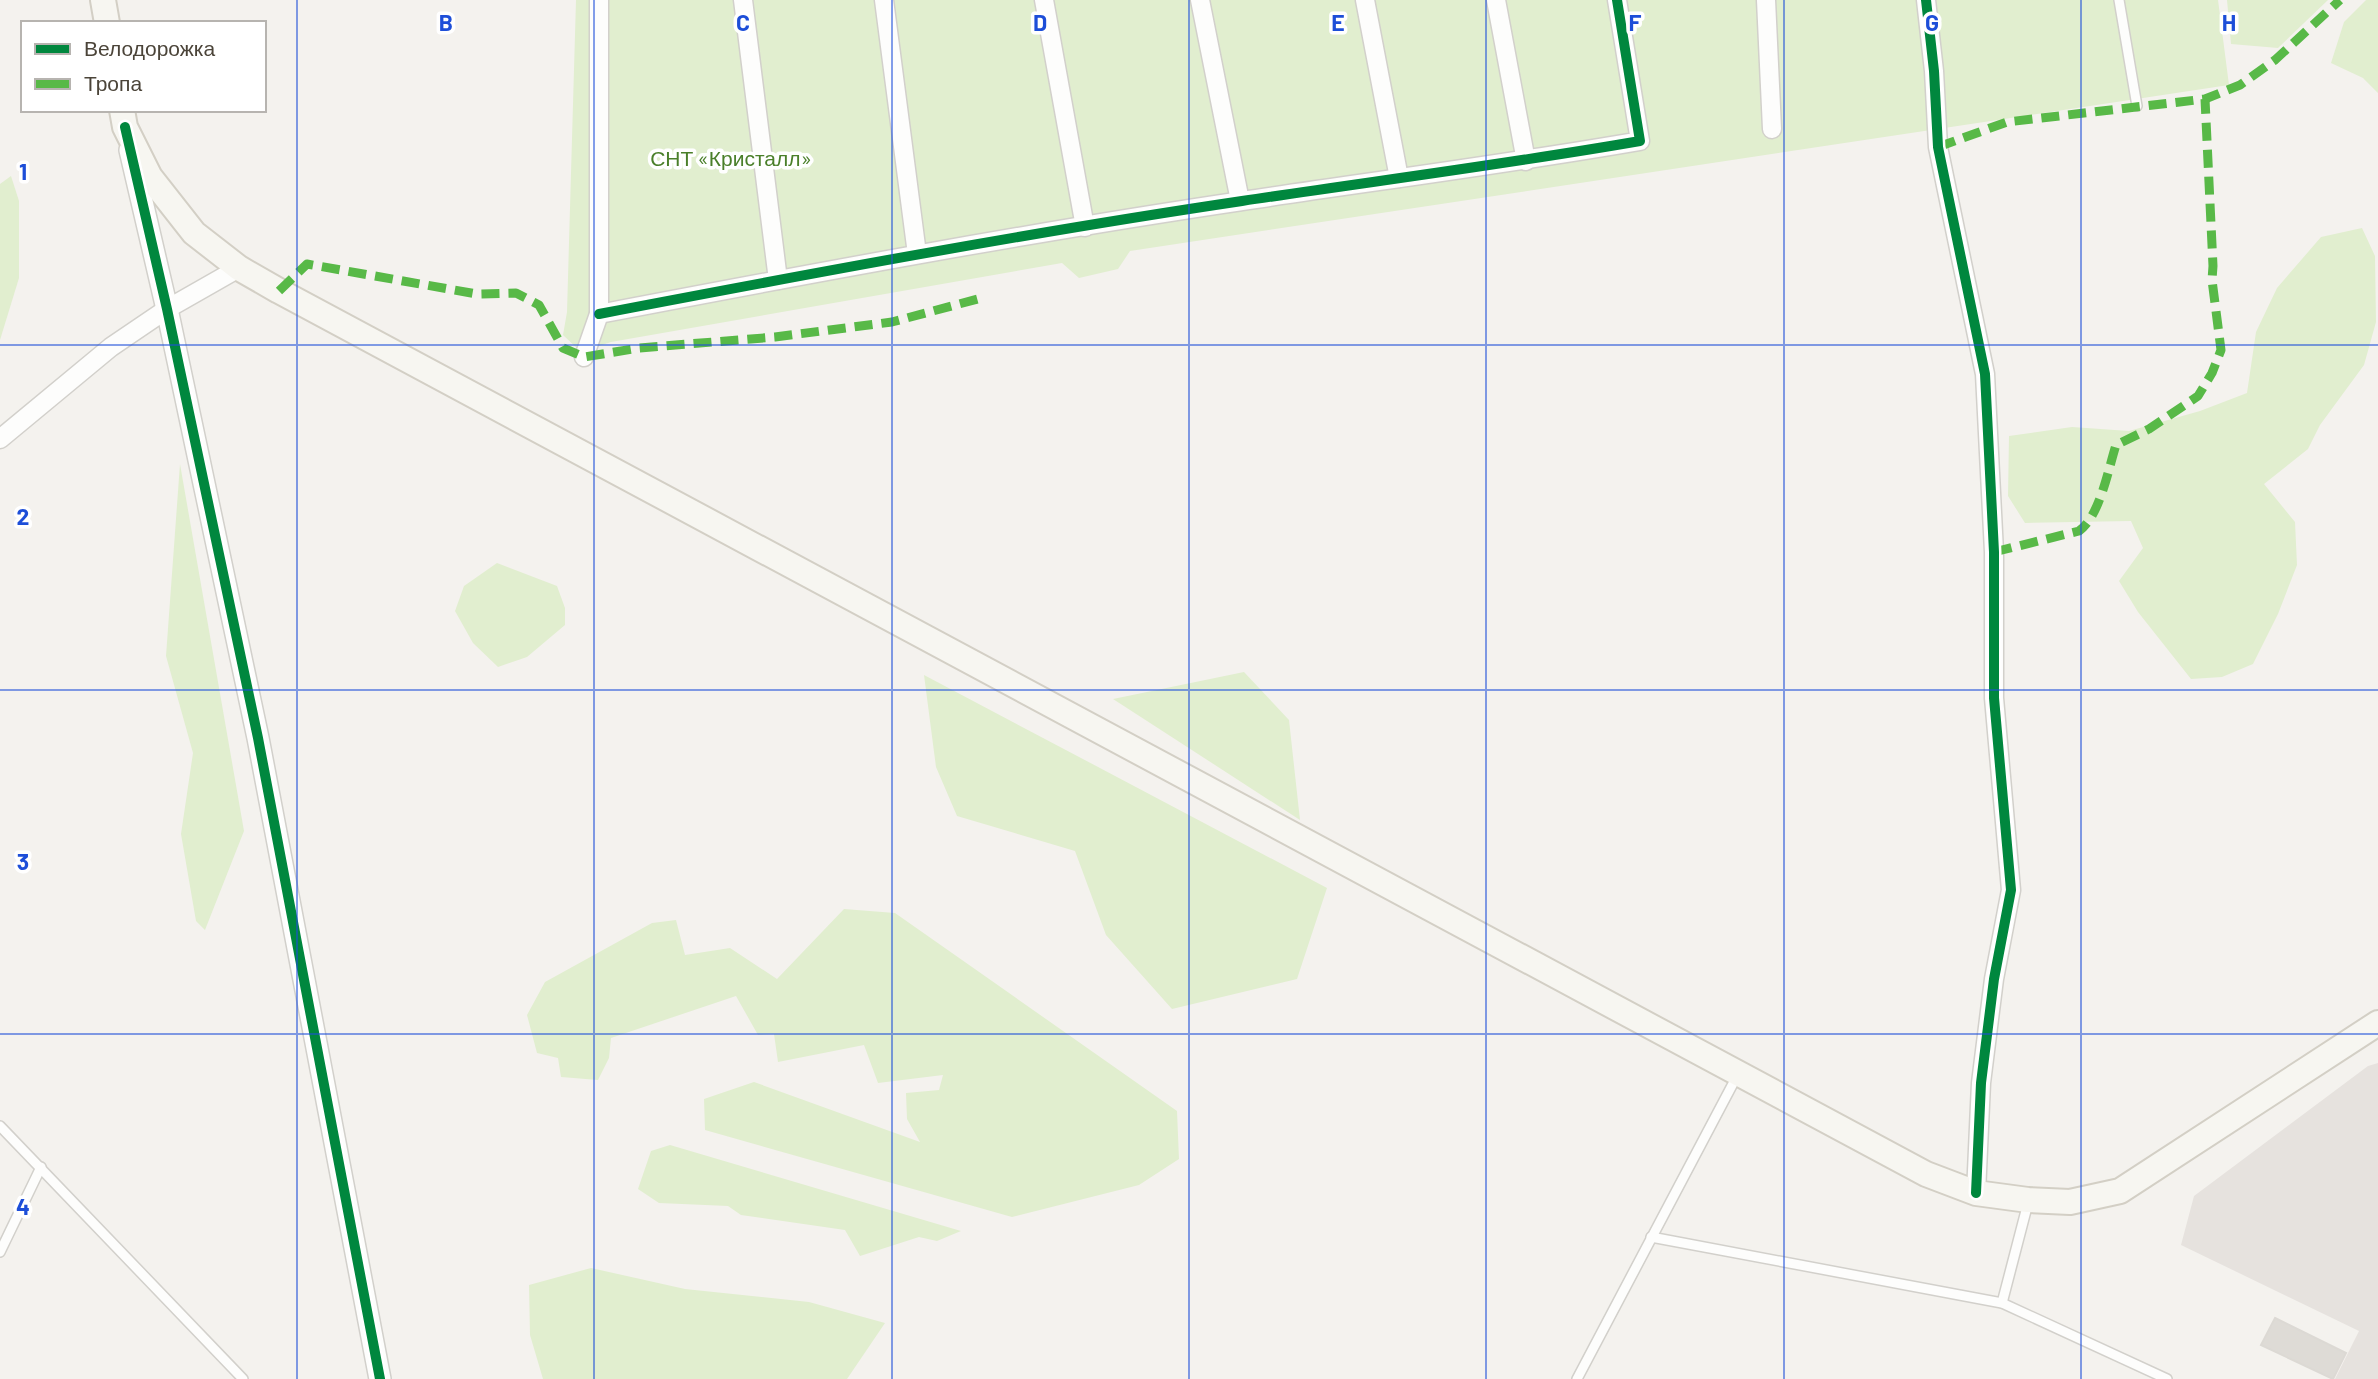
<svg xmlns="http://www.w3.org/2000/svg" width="2378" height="1379" viewBox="0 0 2378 1379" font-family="Barlow,sans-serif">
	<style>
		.industrial { fill: #e6e2de }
		.green { fill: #e1eecf }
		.building { fill: #dedbd6; stroke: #dcd9d4; stroke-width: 2 }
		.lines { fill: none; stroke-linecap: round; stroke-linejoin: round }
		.service-casing { stroke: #d2d0cb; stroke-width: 12 }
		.minor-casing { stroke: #d2d0cb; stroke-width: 21 }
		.tertiary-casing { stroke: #d2d0cb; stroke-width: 24 }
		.secondary-casing { stroke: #d3cfc5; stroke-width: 28 }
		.service { stroke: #fdfdfc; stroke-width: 9 }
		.minor { stroke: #fdfdfc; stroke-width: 18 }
		.tertiary { stroke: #fdfdfc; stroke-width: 21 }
		.secondary { stroke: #f7f6f1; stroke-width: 24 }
		.quiet { stroke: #58b947; stroke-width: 9; stroke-dasharray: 18 9; stroke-linecap: butt }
		.cycleway-casing { stroke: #fff; stroke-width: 15 }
		.cycleway { stroke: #00873e; stroke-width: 10 }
		.grid { fill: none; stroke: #1d4ed8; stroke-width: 2; stroke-opacity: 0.55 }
		.labels { text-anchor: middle; stroke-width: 7; stroke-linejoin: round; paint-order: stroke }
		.park-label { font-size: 21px; fill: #4a7f2a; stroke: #fff }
		.grid-label { font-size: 23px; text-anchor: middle; font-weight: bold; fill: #1d4ed8; stroke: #fff; stroke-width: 7; stroke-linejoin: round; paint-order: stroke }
	</style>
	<rect width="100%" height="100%" fill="#f4f2ee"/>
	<polygon class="industrial" points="2378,1063 2378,1379 2335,1379 2359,1331 2181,1245 2194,1196 2368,1066"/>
	<g class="green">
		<polygon points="576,0 2218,0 2229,85 1130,251 1118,269 1079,278 1062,263 611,342 581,352 563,335 567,312"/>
		<polygon points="2227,0 2328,0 2278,48 2231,44"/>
		<polygon points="2366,0 2378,0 2378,93 2363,78 2331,63 2344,22"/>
		<polygon points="11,176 19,201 19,278 0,340 0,184"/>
		<polygon points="2362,228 2375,256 2376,322 2364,365 2320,425 2308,449 2264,484 2295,522 2297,565 2278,614 2253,664 2222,677 2191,679 2138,612 2119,581 2143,548 2131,521 2025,523 2008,496 2009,436 2072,427 2129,431 2200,411 2247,393 2256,332 2277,288 2321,237"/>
		<polygon points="180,464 244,831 205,930 196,921 181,834 193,753 166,656"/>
		<polygon points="497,563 557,586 565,608 565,625 527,657 498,667 473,643 455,611 464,586"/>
		<polygon points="1244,672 1289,720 1300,820 1113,699"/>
		<polygon points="924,675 1327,888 1297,979 1172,1009 1106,935 1075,851 957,816 936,767"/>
		<polygon points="844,909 895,913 1177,1111 1179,1159 1139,1185 1012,1217 705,1130 704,1099 754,1082 920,1142 907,1119 906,1093 939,1090 943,1075 878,1083 864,1045 778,1062 774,1034 758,1035 736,996 611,1038 609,1058 598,1080 561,1077 558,1058 537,1053 527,1015 545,982 652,923 676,920 685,955 730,948 777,979"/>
		<polygon points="670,1145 961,1231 937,1241 919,1237 860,1256 845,1230 741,1215 728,1206 659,1203 638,1189 651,1151"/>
		<polygon points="591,1268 685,1289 809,1302 885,1323 847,1379 543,1379 530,1335 529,1285"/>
	</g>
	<polygon class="building" points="2275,1318 2346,1353 2333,1379 2261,1345"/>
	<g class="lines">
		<defs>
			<g id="service">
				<polyline points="2119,0 2137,106"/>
				<polyline points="0,1126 243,1379"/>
				<polyline points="1651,1237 2002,1303 2167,1379"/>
				<polyline points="0,1252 41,1167"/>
				<polyline points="2002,1303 2028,1203"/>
				<polyline points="1577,1379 1737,1076"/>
			</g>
			<g id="minor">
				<polyline points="743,0 778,280"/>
				<polyline points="884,0 917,254"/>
				<polyline points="1044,0 1085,227"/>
				<polyline points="1200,0 1240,201"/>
				<polyline points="1365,0 1399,178"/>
				<polyline points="1496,0 1526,161"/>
				<polyline points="1766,0 1772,129"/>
				<polyline points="1926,0 1934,71 1938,147 1985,374 1994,552 1994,698 2011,890 1994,979 1981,1083 1976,1193"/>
				<path d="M599,314C813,273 1027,233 1242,201C1375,181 1508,164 1640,141L1617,0"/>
				<polyline points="584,357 599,314 599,0"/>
				<polyline points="0,439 111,347 167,309 239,268"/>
			</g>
			<polyline id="tertiary" points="130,150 167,309 258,738 380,1379"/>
			<g id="secondary">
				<polyline points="103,0 107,23"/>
				<polyline points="122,110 125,127 150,177 194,233 239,268 279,291 1926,1174 1976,1193 2028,1200 2070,1202 2120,1191 2378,1023"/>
			</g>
		</defs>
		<use href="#service" class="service-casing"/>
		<use href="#minor" class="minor-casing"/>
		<use href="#tertiary" class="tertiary-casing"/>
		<use href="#secondary" class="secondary-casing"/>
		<use href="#service" class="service"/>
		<use href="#minor" class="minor"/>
		<use href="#tertiary" class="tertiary"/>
		<use href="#secondary" class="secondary"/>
		<g class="quiet">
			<polyline points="1938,147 2007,122 2205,99 2240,85 2275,60 2340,0"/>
			<polyline points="279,291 307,264 477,294 516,293 539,305 563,348 584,357 639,348 775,337 892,322 985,297"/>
			<path d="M1994,552L2079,531C2100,516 2108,470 2116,445L2149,429L2198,396L2212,373L2221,350L2212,280L2213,266L2205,99"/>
		</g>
		<defs>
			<g id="cycleway">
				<polyline points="1926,0 1934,71 1938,147 1985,374 1994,552 1994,698 2011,890 1994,979 1981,1083 1976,1193"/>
				<polyline points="125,127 167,309 258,738 380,1379"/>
				<path d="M599,314C813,273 1027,233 1242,201C1375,181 1508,164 1640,141L1617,0"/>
			</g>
		</defs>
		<use href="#cycleway" class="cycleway-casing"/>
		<use href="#cycleway" class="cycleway"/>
	</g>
	<path class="grid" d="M297,0V1379M594,0V1379M892,0V1379M1189,0V1379M1486,0V1379M1784,0V1379M2081,0V1379M0,345H2378M0,690H2378M0,1034H2378"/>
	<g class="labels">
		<g class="park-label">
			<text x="731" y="166">СНТ «Кристалл»</text>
		</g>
	</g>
	<g class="grid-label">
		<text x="446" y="31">B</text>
		<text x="743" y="31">C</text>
		<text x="1040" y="31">D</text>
		<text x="1338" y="31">E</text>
		<text x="1635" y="31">F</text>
		<text x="1932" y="31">G</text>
		<text x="2229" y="31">H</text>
		<text x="23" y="180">1</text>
		<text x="23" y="525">2</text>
		<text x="23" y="870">3</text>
		<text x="23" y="1215">4</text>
	</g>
	<rect x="21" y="21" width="245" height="91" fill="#ffffff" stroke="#b7b4b0" stroke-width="2"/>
	<rect x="35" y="44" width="35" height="10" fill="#00873e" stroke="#b7b4b0" stroke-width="2"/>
	<text x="84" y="56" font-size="21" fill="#4b4439">Велодорожка</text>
	<rect x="35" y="79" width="35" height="10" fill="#58b947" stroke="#b7b4b0" stroke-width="2"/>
	<text x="84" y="91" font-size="21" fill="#4b4439">Тропа</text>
</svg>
